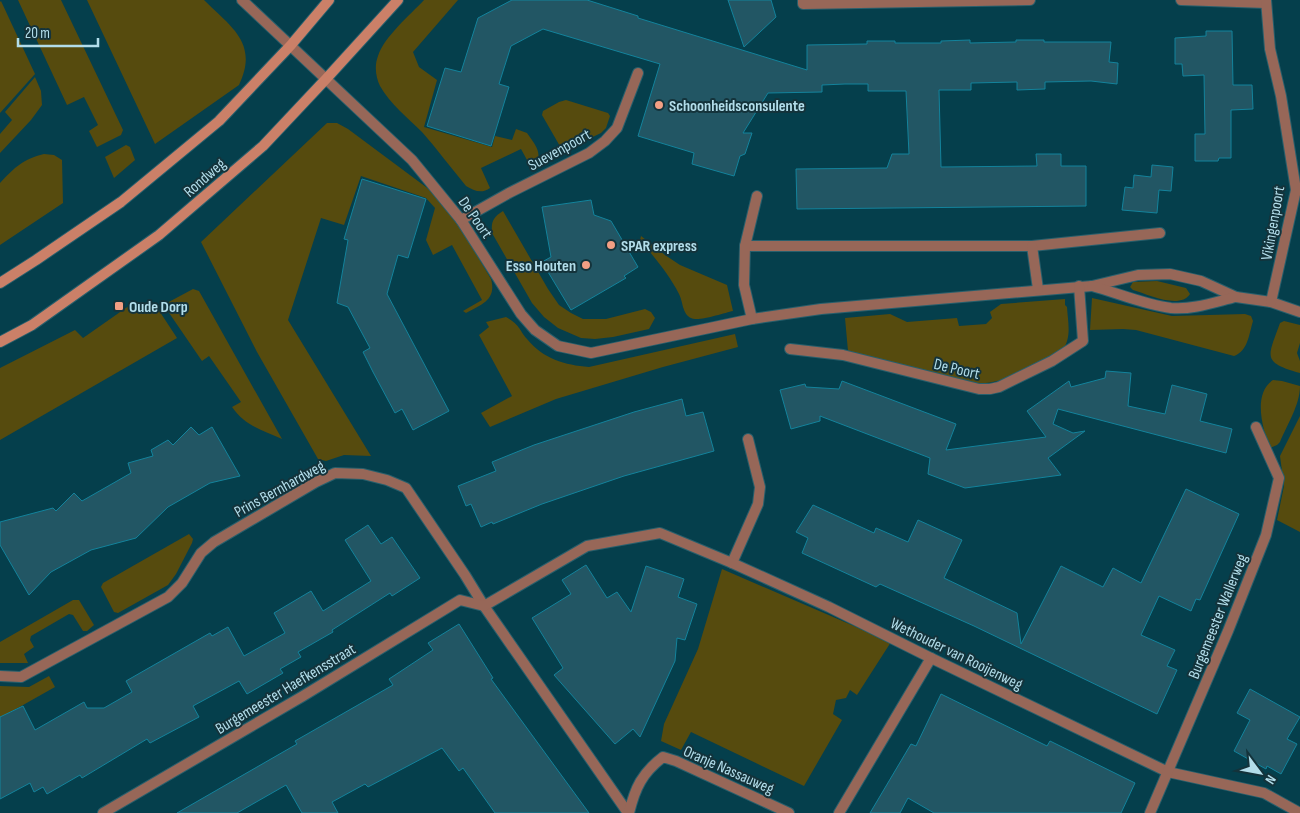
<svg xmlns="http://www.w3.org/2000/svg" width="1300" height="813" viewBox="0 0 1300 813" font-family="'Sofia Sans Condensed',sans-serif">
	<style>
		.green { fill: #564b0e }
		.building { fill: #225664; stroke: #13839c }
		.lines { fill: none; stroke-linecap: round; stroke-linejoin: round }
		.street-casing { stroke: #285f6c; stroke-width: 12 }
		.secondary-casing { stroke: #285f6c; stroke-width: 12 }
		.street { stroke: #976758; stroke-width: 10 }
		.secondary { stroke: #cb8068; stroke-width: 10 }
		.poi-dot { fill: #f39f84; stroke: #14333b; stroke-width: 2 }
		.labels { text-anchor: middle; stroke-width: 4; stroke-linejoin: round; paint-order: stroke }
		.poi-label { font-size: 16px; font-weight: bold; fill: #b2ddea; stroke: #14333b; text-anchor: start }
		.street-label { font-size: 16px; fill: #b2ddea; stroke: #14333b }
	</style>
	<rect width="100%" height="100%" fill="#053f4c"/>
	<g class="green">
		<polygon points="18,0 61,0 123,130 121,135 97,147 89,131 98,125 84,97 67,105"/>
		<path d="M87,0H204C231,27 259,43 239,85L155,144Z"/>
		<path d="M424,0H458L413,52L419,67L437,80L424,127L492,147L495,136L512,140L516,129L527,133C536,146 545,155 532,169L521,149L481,168L490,188C482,194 474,191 466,186C451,168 437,149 422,132C408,118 390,104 380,86C376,78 374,66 378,56C384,37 410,15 424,0Z"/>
		<polygon points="1,1 35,74 0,113 0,2"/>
		<polygon points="35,77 41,91 42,105 31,120 0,153 0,134 12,120 5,112"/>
		<polygon points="566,100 608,113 610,116 606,128 601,133 566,150 561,148 542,115 543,111 559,102"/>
		<path d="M327,123H337L348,129L430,190L443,204L456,220L491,279C497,300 481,305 466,313L463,311L482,300L452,245L433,255L426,240L435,208L426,198L361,176L344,225L321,218L288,320L371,456L344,455L326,461L318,459L257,352L201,242Z"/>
		<polygon points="126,145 130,147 135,160 114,178 105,157"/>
		<path d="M44,154L54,155L62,160L63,203L0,245V183C15,167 23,159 44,154Z"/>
		<path d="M503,211L548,289L559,305L571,313L583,319H606L645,309L651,312L655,318L649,329L613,337L595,339L581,338L558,328L544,317L532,303L492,233C491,222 493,217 503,211Z"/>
		<path d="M641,236L665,255L680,265L727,285L733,311C724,313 698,322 691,318C682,314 683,301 679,294C669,274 654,257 640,240Z"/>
		<path d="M1157,281L1186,288L1190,294C1180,310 1147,294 1133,290L1130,287L1133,282Z"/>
		<path d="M193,289L199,291L282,439C262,430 245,426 232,407L241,402L209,356L202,361L165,307V304Z"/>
		<path d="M1092,298L1172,316L1245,314L1251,316L1253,321C1249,334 1248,351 1234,356L1136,330L1123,329L1090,330Z"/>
		<path d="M1065,299V305L1067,307C1068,323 1072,338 1062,351C1037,363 1004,386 976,383L848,351L845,318L890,314L907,322L957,318L959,326L986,324L992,318L990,312L1001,304Z"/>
		<polygon points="133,303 158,309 177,338 0,440 0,368 75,330 83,338"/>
		<path d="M506,317C520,325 518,328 527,339C543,359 565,365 589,367L735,334L738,347L663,367L556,399L490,427L481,413L512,396L479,335L489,327L486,322Z"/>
		<path d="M1284,321L1300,325V343L1297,353L1300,361V373C1261,362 1268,357 1280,323Z"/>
		<path d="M1273,380L1282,381L1300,386C1300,405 1287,425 1280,442L1277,445L1270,448C1263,430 1252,394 1273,380Z"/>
		<polygon points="1300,416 1300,532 1277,520 1284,486 1280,456"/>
		<polygon points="189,534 193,539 192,543 176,574 168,585 118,613 114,612 101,587 103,583"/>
		<polygon points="722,569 891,642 857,695 850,690 846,698 836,700 833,714 842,720 804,786 691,732 681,750 661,741 664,724 698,649"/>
		<polygon points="73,600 79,600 94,625 87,631 83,631 73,615 69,614 31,636 30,640 34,647 24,654 28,663 0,663 0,642"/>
		<polygon points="49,676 55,687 0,718 0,686 29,687"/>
	</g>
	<g class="building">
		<polygon points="512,0 587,0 638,16 638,18 807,70 807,45 867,44 867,41 895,41 895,43 941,43 941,41 970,40 970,43 1016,42 1016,40 1044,40 1044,42 1111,42 1109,62 1118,63 1117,84 1091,81 1045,82 1045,89 1017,90 1017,82 971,83 971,90 939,90 941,167 1037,166 1036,154 1061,154 1061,166 1086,166 1086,206 797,209 796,169 887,168 892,154 909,154 906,91 868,91 868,84 845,84 822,85 822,92 768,93 743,133 752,133 745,154 740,156 734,176 692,164 694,153 638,136 660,64 543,29 511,46 499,84 509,87 491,146 427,126 445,68 461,72 478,18"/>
		<polygon points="728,0 771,0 776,17 744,47"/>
		<polygon points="1206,31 1232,31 1233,85 1252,85 1253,109 1231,110 1231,158 1219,158 1218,161 1195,161 1195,134 1205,134 1204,75 1183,76 1182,64 1175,64 1175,38 1206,36"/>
		<polygon points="1152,165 1173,167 1171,191 1159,190 1157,213 1122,210 1125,187 1133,188 1134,175 1151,177"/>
		<polygon points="362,179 426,199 408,258 398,255 387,294 449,411 413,430 402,409 395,413 373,372 363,352 370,348 348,307 337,303 348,240 344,239"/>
		<polygon points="591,200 594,215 611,221 638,267 624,276 626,278 571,310 542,262 551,257 542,207"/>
		<polygon points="1106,371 1131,373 1128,406 1165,414 1172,385 1207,394 1200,421 1232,429 1226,453 1058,409 1053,424 1073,433 1085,431 1048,458 1061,475 965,488 928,474 930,458 820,416 820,421 791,429 780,390 805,384 806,387 839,389 842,381 956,424 946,450 1046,437 1027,411 1069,381 1071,387 1105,378"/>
		<polygon points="682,399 686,416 703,412 714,451 624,476 542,504 493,524 492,522 481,527 471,504 466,506 458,486 496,471 492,462 534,445 634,412"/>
		<polygon points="191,427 199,435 212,427 240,476 210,483 168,507 136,538 91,550 51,572 29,595 0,545 0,522 53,508 56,511 74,493 82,501 131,473 128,463 153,456 151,450 168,440 173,445"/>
		<polygon points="1186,489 1239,514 1200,600 1196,599 1191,611 1159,596 1141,635 1175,650 1167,666 1177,670 1157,714 974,626 880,584 876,587 802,553 808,538 796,532 813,505 874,533 876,528 908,542 918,520 962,540 944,578 1017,613 1021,644 1061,566 1103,587 1113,568 1141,583"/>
		<polygon points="368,525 381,544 392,537 420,578 392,596 390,593 332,630 333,632 298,652 301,657 280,669 283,673 247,694 239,681 193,706 199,717 150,743 147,739 82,778 80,775 47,794 43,787 34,792 30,783 0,799 0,717 23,706 35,730 84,702 87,708 104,708 132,692 126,681 210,633 212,636 228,627 244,656 285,633 274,613 311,591 323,611 371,581 345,540"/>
		<polygon points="586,565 607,598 617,592 631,612 646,566 684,579 678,597 697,604 685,640 677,638 675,661 640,737 633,729 615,744 554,675 563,668 532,618 571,594 562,580"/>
		<polygon points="459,624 493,678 491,679 589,813 495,813 463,768 459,771 442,748 368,787 365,784 332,802 338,813 302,813 286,785 237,813 177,813 297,744 295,741 393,685 389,679 433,650 428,643"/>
		<polygon points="1250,689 1300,717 1287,739 1297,744 1281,774 1267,766 1266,769 1234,751 1250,720 1237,713"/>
		<polygon points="941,694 1047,746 1050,741 1135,783 1121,813 934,813 908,798 900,813 870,813 911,744 916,746"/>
	</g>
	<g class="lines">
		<defs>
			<g id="street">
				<polyline points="242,0 412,160 461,220 521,314 535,330 558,346 591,353 752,319 821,309 1092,286 1138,275 1170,274 1201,281 1236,297 1271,302 1300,312"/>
				<polyline points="803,0 803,4 1030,0"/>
				<polyline points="1181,0 1266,3"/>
				<polyline points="1266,0 1270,49 1281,96 1296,190 1271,302"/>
				<polyline points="461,220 509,193 589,153 605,141 617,128 638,73"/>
				<polyline points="745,246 1032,246 1160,233"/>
				<polyline points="1032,246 1038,289"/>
				<path d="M1092,286C1118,293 1145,305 1171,308C1193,310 1215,302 1236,297"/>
				<polyline points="752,319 744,285 745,246 757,196"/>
				<polyline points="790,349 843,355 979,389 990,389 999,387 1052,361 1083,341 1079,286"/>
				<polyline points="732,563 758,504 760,487 748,439"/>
				<polyline points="0,676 21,677 168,597 182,583 201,553 214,542 316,482 335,473 363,474 387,480 406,488 465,575 484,606 628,813"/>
				<polyline points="103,813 303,696 460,600 484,606 587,546 660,533 732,563 829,607 931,658 1168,772 1264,793 1300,813"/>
				<path d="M629,813C635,788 642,773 663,757L676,761L789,813"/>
				<polyline points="839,813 931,658"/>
				<polyline points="1150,813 1228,631 1266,535 1279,478 1256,427"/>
			</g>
			<g id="secondary">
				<polyline points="0,283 36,260 121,202 219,121 291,45 329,0"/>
				<polyline points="0,342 32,325 159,235 263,146 326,79 398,0"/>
			</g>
		</defs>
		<use href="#street" class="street-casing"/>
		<use href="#secondary" class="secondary-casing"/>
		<use href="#street" class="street"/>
		<use href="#secondary" class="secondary"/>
	</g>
	<g class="poi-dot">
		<circle cx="659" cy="105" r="5"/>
		<circle cx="611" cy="245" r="5"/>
		<circle cx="586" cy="265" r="5"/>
		<rect x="114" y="301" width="10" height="10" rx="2.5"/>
	</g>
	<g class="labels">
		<g class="poi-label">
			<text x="669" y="111">Schoonheidsconsulente</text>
			<text x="621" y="251">SPAR express</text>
			<text x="576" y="271" text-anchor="end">Esso Houten</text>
			<text x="129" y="312">Oude Dorp</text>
		</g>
		<g class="street-label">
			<text transform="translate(559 149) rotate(-29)" y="6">Suevenpoort</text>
			<text transform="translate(204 177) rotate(-41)" y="6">Rondweg</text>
			<text transform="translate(476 217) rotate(55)" y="6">De Poort</text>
			<text transform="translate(1272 223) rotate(-80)" y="6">Vikingenpoort</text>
			<text transform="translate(957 368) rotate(13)" y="6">De Poort</text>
			<text transform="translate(279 488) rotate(-29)" y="6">Prins Bernhardweg</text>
			<text transform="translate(1217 616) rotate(-68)" y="6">Burgemeester Wallerweg</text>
			<text transform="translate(957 653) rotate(26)" y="6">Wethouder van Rooijenweg</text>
			<text transform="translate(285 688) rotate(-31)" y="6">Burgemeester Haefkensstraat</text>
			<text transform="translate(729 769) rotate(24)" y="6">Oranje Nassauweg</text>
		</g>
	</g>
	<g transform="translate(1260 773) rotate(122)" stroke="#14333b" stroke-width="4" paint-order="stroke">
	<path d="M0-4L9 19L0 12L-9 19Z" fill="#b2ddea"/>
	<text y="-8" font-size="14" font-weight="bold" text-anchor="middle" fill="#b2ddea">N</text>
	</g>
	<path d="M18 38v8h80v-8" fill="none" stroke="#b2ddea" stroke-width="2.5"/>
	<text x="25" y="38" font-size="15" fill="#b2ddea" stroke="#14333b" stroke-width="4" paint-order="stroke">20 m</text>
</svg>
